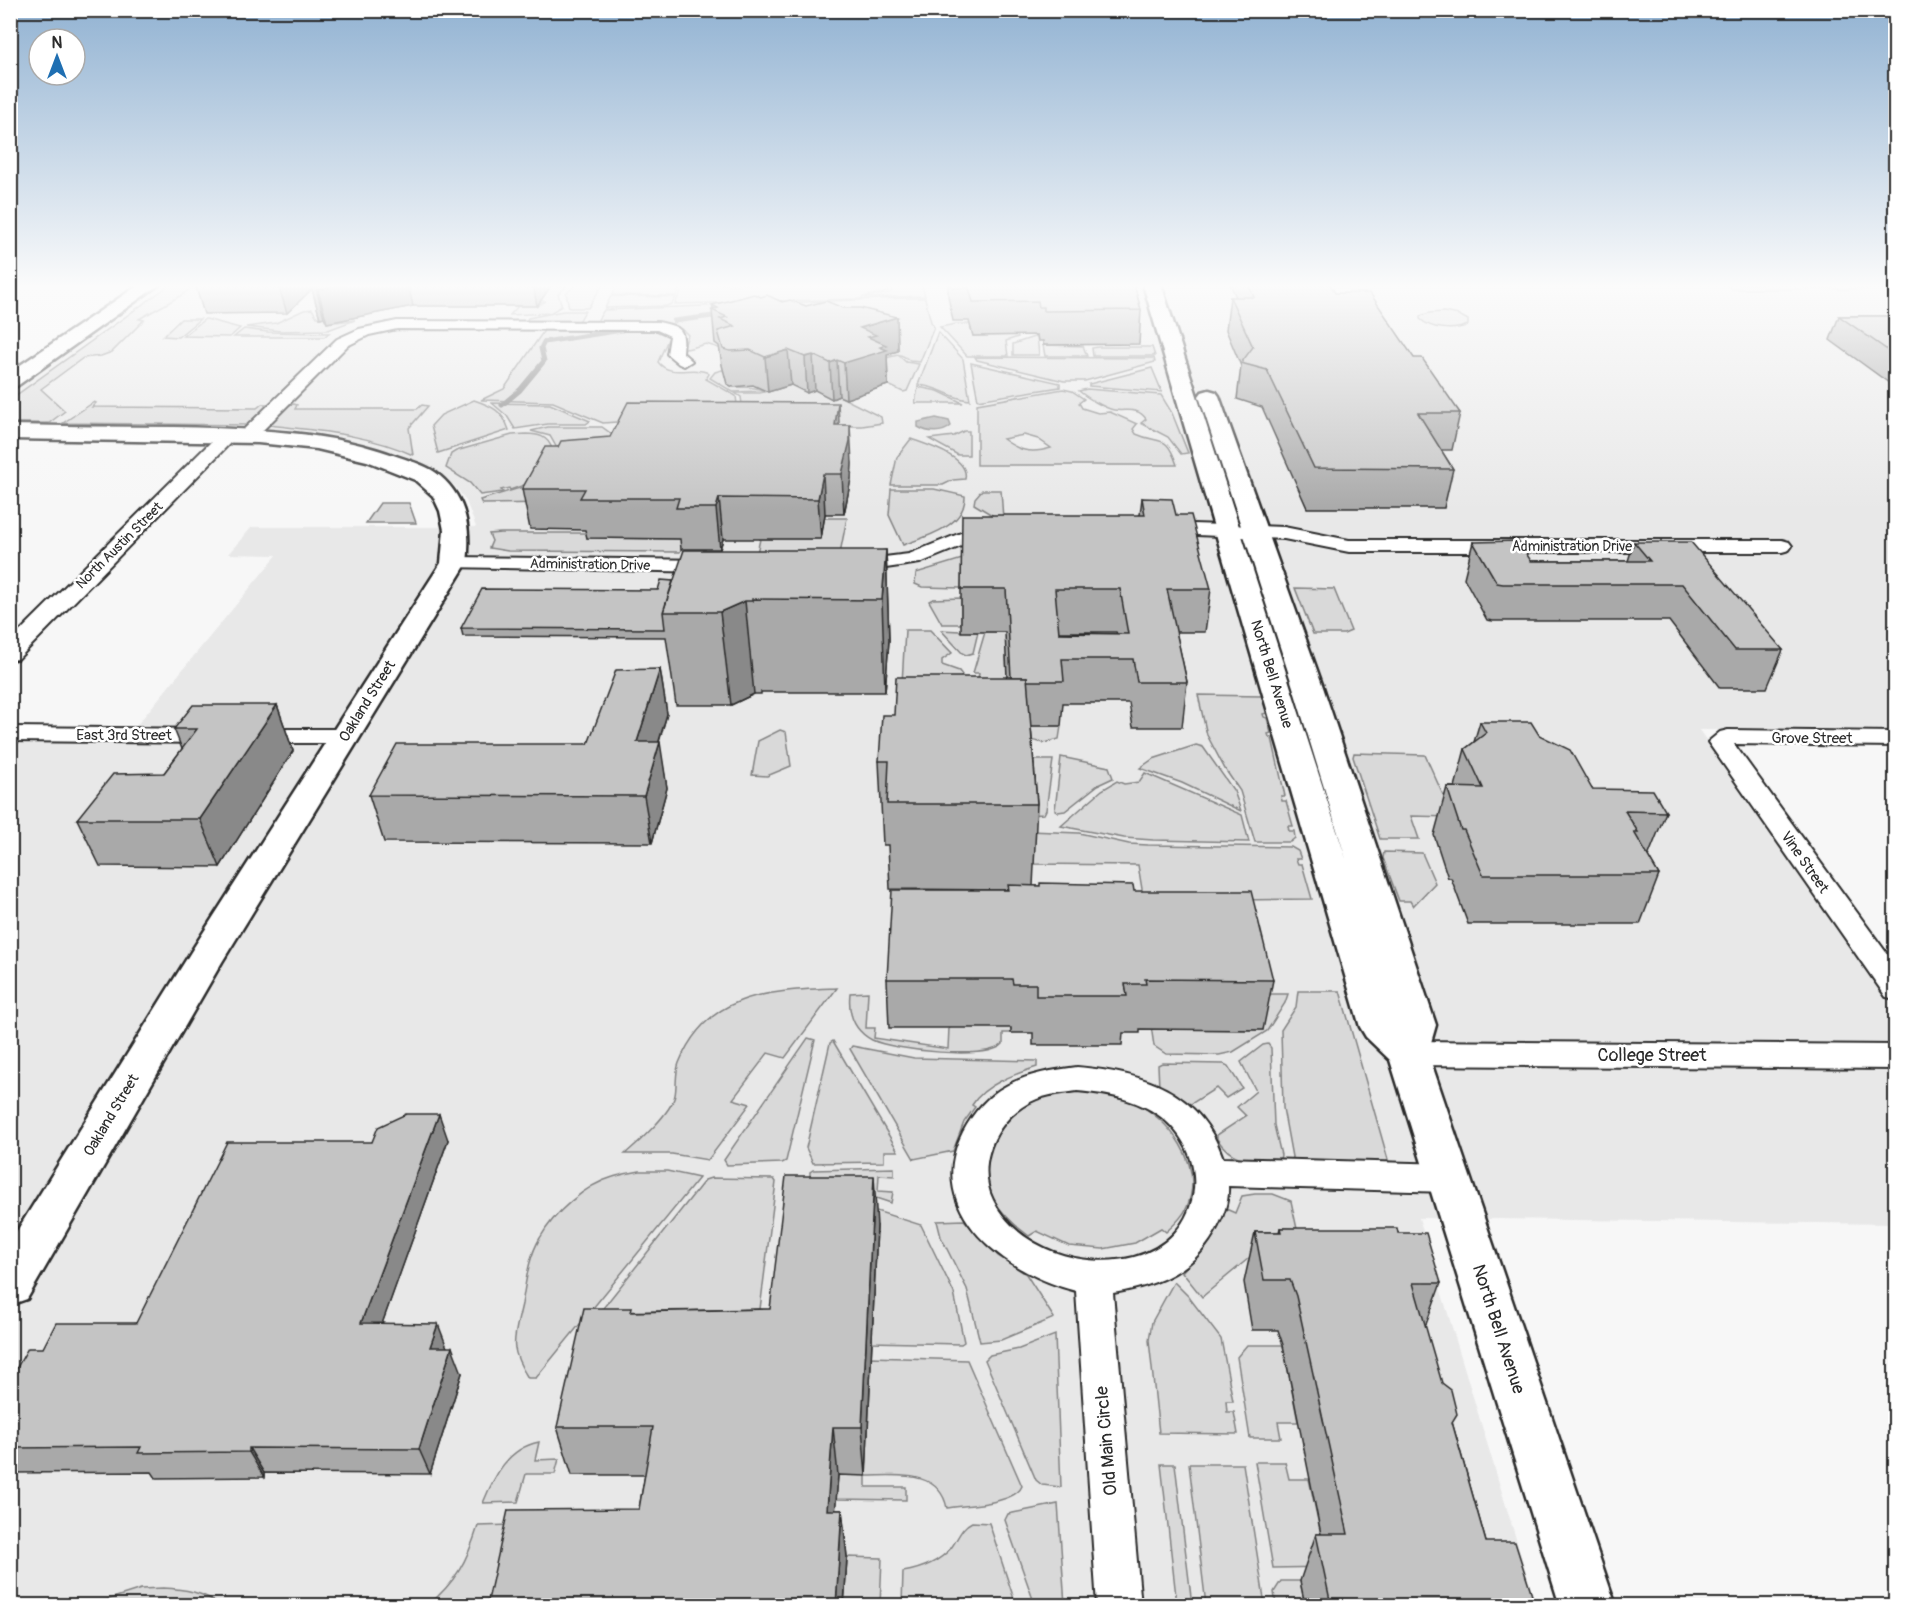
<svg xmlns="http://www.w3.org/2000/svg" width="1906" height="1616" viewBox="0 0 1906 1616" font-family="Pangolin,sans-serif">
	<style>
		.built { fill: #e8e8e8 }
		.green { fill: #d9d9d9; stroke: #828282; stroke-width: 1.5; fill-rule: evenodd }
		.water { fill: #b0b0b0; stroke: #7b7b7b; stroke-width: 1.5 }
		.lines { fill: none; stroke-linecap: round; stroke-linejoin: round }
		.stream { stroke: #7b7b7b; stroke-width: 5 }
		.street-casing { stroke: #2b2b2b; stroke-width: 4 }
		.secondary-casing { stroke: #2b2b2b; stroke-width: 5 }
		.street { fill: #fff; fill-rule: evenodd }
		.secondary { fill: #fff; fill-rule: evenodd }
		.wall { fill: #a9a9a9; stroke: #2b2b2b; stroke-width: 1.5; fill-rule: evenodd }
		.shaded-wall { fill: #898989; stroke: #2b2b2b; stroke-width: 1.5 }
		.building { fill: #c4c4c4; stroke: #2b2b2b; stroke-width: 1.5; fill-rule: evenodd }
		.labels { text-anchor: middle; stroke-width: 5; stroke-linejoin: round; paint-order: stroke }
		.far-street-label { font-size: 14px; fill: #2b2b2b; stroke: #fff }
		.street-label { font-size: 15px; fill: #2b2b2b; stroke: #fff }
		.near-street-label { font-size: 18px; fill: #2b2b2b; stroke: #fff }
	</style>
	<rect width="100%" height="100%" fill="#f7f7f7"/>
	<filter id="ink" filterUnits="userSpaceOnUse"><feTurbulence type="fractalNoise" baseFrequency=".0167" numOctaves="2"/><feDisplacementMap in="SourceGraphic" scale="12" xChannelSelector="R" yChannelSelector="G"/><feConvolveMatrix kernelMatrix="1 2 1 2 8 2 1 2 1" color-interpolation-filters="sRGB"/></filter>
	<g filter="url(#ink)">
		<polygon class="built" points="162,284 1895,284 1895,748 1879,729 1699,730 1895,1005 1895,1224 1419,1218 1536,1605 11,1605 11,742 123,742 277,555 228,554 252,527 476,527 466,501 455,486 439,475 371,445 337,437 239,429 11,428 10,393"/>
		<g class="green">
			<polygon points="171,284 193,285 184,294 139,319 144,320 112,352 101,356 83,358 41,389 65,411 49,423 11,423 11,399"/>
			<polygon points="577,284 603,284 588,308 569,308 566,293"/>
			<polygon points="618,284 680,287 676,296 612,295"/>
			<path d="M702,284H886L888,291C880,296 868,293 860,299L675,304L683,287L691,288Z"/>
			<path d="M914,284L922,285L925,296L866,298C873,292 884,298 892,291L891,285Z"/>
			<polygon points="1726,284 1878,284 1886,289 1732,289"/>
			<polygon points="531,286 567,286 558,294 562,306 550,313 510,315 518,306 536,306 546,301 541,301 542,298 535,298 544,296 549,288 529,288"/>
			<polygon points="611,296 676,297 672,304 666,306 605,308"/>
			<path d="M905,298H925L931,322L934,327L920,362L910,361C901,353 896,353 884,357L719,348L706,344L687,349L684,347L688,335C673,314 620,327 597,321L604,310Z"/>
			<polygon points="312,309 317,317 324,317 327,323 355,320 328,330 280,331 246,327 276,323 304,310"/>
			<polygon points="563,311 585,311 580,320 575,322 526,322 528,318"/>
			<path d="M1444,312L1459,315L1468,320V325C1454,331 1432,330 1420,319V316L1429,313Z"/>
			<polygon points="181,319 200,319 178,337 163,336"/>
			<polygon points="205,319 206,319 240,328 230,337 183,336"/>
			<polygon points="956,324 970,324 973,336 1017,335 1018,337 1006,341 1008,356 967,356 940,327"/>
			<polygon points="244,329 268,332 329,333 324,337 234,337"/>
			<path d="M545,329L661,331L669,337L658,362C670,378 691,366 706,372L709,374L706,379L736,396L738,413L603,423L553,402L481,400L504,389Z"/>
			<path d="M938,332L963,359L970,400C950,399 940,386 918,385Z"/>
			<polygon points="1037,336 1039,355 1013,355 1013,344"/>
			<polygon points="1043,345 1083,346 1087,356 1045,356"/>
			<polygon points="1098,347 1152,347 1155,356 1093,356 1092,348"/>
			<polygon points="898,355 906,362 919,364 907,391 903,392 882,382 882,359"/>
			<polygon points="975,357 1154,358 1155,362 1085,381 1064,381 977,360"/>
			<polygon points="971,363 1060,383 1060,387 978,400"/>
			<polygon points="1152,368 1162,392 1089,386 1089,384"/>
			<path d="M722,370L734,376L726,380L729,385C742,390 751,384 764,391L733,392L710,378L715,372Z"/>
			<polygon points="791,385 815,390 832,399 839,396 881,417 882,423 862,426 793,426 743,411 741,397 735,393 760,393"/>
			<polygon points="918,387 938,391 963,403 915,403"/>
			<path d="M1063,389L1072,391L1084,399L1079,403L1082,408L1098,413L1110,412L1137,424L1133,429L1136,434C1160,445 1166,432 1177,465H977V404ZM1024,435L1038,439L1051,448C1031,454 1019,451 1003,439Z"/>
			<path d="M1087,389L1161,395L1172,413L1188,453L1181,454L1168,437L1141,423L1146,419C1138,406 1125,412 1114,410C1104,408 1086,397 1079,391Z"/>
			<path d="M474,400C492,406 503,411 509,430L438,453L431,426L441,415Z"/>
			<polygon points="94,402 96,403 92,407 257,408 262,404 269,404 249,425 63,423"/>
			<polygon points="492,403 550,404 590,421 586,424 548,424 515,429 507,416"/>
			<path d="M294,404L297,405L295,409H417L422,405L428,406L409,428L413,455C367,434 319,431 269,425L289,405Z"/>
			<polygon points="548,427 602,427 613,435 607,443 558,450 550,436 531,431"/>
			<polygon points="964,431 969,431 969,455 958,455 929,439 954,436"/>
			<path d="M526,434C538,434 548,436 552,449L527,484L510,490L509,488L501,490L503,492L480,495L470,483L446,468L451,454L456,451L512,435Z"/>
			<path d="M911,439C927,445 970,457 965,479L953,480L943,485H891L897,457Z"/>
			<polygon points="533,484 544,503 482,504 480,500"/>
			<path d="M891,489H934L965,496C966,526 926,537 903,545L889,515Z"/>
			<polygon points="982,490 1001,490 1003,519 997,518 974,504 975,498"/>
			<polygon points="380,503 409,503 416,523 366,523"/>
			<polygon points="824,518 847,518 840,553 757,553 760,539 820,539"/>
			<polygon points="501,533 589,533 587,538 685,539 680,552 508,551 489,548 492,541 489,534"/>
			<polygon points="962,559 961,588 922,587 915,584 916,573"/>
			<polygon points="1295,588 1334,589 1351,631 1344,634 1313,634"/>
			<polygon points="961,598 961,624 942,624 929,601 933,599"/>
			<polygon points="905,630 930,630 952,653 942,660 942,665 959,671 962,675 961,678 902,684"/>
			<polygon points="941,630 978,632 973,653 966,655 962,653"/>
			<polygon points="985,632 1053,632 1006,657 1008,689 978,678 979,673 973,673"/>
			<polygon points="1198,695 1262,696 1267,713 1263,714 1264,717 1267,718 1271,733 1268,734 1269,737 1272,738 1285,796 1281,796 1282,801 1286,801 1293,826 1288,826 1289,831 1294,831 1295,838 1290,842 1255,842 1240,791 1225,769 1207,735"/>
			<polygon points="1010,726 1061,726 1059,739 1044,743 1000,733"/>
			<polygon points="780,730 786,732 791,766 767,776 752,775 758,741"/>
			<polygon points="1196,745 1203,747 1234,791 1241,811 1182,783 1140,768 1153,759"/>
			<polygon points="1354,753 1425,755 1453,817 1411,816 1419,839 1380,839 1353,757"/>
			<polygon points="1061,757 1109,767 1113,778 1098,785 1065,811 1058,812 1055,810"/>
			<polygon points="1024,760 1053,760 1046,810 1044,814 1028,815"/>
			<polygon points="1145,773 1242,815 1249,842 1153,840 1124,838 1061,826 1102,790 1117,781 1124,784 1139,782"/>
			<polygon points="1029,831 1079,833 1129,844 1148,845 1291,847 1298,851 1301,859 1296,859 1298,864 1302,864 1312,899 1144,901 1138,865 1031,864"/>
			<polygon points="1384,852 1422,853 1435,883 1413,906 1410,901 1399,901 1383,858"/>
			<path d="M837,988L785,1058L768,1053L733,1099L750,1104L708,1160L672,1154H625C638,1143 672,1112 675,1095C677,1085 675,1073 679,1063C708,991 770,991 837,988Z"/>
			<polygon points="1298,991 1340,991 1389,1163 1297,1161 1292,1157 1283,1108 1281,1030 1296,1007"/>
			<path d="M868,992L866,1028H875L874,1038L948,1049L949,1028L1010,1012L1011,1033H1003V1044C988,1061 893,1050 872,1040C853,1030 848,1012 850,993Z"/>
			<polygon points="1255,994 1288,994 1285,1003 1267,1031 1233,1052 1219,1055 1166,1054 1154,1046 1149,1012 1178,1029 1263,1030"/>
			<polygon points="808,1038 815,1040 786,1161 782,1163 727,1165 724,1160"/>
			<polygon points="833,1041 898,1151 884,1151 884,1162 813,1163 806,1148 830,1043"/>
			<path d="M1268,1044L1271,1048L1274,1125L1281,1155L1280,1159C1251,1159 1235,1165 1217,1139V1135L1246,1116L1237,1107L1256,1091L1241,1062L1263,1045Z"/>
			<path d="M852,1046L914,1058L1037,1061V1067C1015,1074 985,1084 972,1105L975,1107L964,1122L953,1151L914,1159L850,1049Z"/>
			<polygon points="1162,1063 1224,1064 1228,1066 1242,1088 1226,1098 1216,1088 1191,1104 1184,1102 1159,1087 1158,1065"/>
			<path d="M1082,1090C1098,1091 1117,1094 1132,1101C1169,1118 1205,1164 1187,1207C1183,1217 1174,1225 1166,1232L1161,1228L1135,1243L1103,1249L1069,1246L1037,1231L1029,1236C1015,1226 1003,1215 994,1200C991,1195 990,1188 988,1182C978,1140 1011,1105 1050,1094C1060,1091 1072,1091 1082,1090Z"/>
			<polygon points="894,1168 894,1176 879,1175 878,1191 893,1192 891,1203 810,1176 810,1172 813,1170"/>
			<path d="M640,1171H667L699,1178L536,1378H528C508,1346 514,1340 522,1304C526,1282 528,1258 540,1238C554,1213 585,1185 613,1177C622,1174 631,1173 640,1171Z"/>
			<polygon points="711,1178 774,1179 776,1182 760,1309 600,1312 705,1180"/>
			<polygon points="797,1186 921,1225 954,1293 964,1342 961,1344 870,1342"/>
			<polygon points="1255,1194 1273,1194 1291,1201 1297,1229 1249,1258 1202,1297 1182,1272 1210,1240 1226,1209 1235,1213 1242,1196"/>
			<polygon points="964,1220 998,1256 1026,1274 1054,1318 1001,1340 980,1342 967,1289 941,1237 937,1221"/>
			<polygon points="1174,1282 1188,1296 1221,1339 1233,1401 1226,1401 1227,1412 1234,1412 1238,1434 1159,1433 1149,1340 1152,1322"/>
			<polygon points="1055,1335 1055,1336 1061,1487 1042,1485 1036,1480 985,1360 990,1355 1019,1349"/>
			<polygon points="1247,1345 1283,1345 1298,1422 1278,1422 1281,1438 1250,1438 1237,1357"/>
			<path d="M870,1357L967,1360L1022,1486C1015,1504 965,1505 947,1508C939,1469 897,1476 866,1476V1487H906V1500L836,1499V1493L807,1475Z"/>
			<path d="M539,1442L535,1460L559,1459L555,1474H526L518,1502L483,1503C494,1476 508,1448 539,1442Z"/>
			<polygon points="1255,1462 1285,1462 1289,1479 1309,1479 1328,1567 1273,1568"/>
			<polygon points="1161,1464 1175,1464 1192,1605 1177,1605"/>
			<polygon points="1189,1464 1243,1464 1265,1605 1206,1605"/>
			<polygon points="1058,1504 1065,1605 1035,1605 1005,1520 1008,1514"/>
			<path d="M972,1522L989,1523L1016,1605H902L903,1572C921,1569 938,1563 951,1548C958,1539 961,1527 972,1522Z"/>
			<path d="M512,1525L493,1605L427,1606C456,1582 467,1561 478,1526Z"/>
			<polygon points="847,1557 882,1558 880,1605 844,1606"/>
			<polygon points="1281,1581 1300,1581 1305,1605 1276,1605 1274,1592"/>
			<path d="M163,1588C185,1589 203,1592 220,1605H91L141,1589Z"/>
		</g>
		<path class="water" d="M936,418L949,421L951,426C942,434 928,433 918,427V422Z"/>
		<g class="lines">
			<g class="stream">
				<polyline points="674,321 721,315"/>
				<polyline points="502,405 520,390 544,361 541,348 544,342 622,330"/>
			</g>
			<defs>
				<g id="street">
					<path d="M397,321L658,322C681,327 685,328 683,353L692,361L684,366L679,364L667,354L670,336L657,330L397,329L369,335L347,346L253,440H241L239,436L241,432L337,339L359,329Z"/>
					<polygon points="228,430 234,431 236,435 234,439 18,659 10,660 10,641 222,431"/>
					<polygon points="1160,523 1284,527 1349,540 1782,540 1789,542 1792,546 1789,550 1782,552 1349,552 1284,539 1153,533 1150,529 1153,525"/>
					<polygon points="983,524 1001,526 1004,530 1001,534 986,536 920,563 852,573 845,571 842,567 845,563 852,561 909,554"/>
					<polygon points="454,557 712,560 719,562 722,566 719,570 712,572 447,567 444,563 447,559"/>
					<polygon points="10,727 211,729 219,731 223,736 219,741 211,743 10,741"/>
					<polygon points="254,729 345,729 353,731 357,736 353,741 345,743 254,743 246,741 242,736 246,731"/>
					<polygon points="1728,730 1896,732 1896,746 1734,744 1896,966 1896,999 1886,997 1708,742 1720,732"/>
					<polygon points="1408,1041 1896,1045 1896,1069 1408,1065 1397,1061 1392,1053 1397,1045"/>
					<path d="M1077,1067C1143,1073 1200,1090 1223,1158L1449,1164L1461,1168L1466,1178L1461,1188L1449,1192L1228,1186C1229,1200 1224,1214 1218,1226C1196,1270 1160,1285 1113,1293L1141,1606H1097L1076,1291C1007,1274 922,1212 963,1132C973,1113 987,1096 1006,1086C1027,1074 1053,1070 1077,1067ZM1077,1091C1109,1094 1141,1099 1166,1121C1215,1165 1198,1240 1134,1257C1084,1270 1017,1249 993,1200C974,1161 999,1114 1037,1099C1049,1094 1064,1093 1077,1091Z"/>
				</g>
				<g id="secondary">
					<polygon points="140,284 160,284 17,386 10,388 10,372"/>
					<polygon points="1143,284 1161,284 1346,859 1293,687 1199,396 1202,392 1209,390 1216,392 1219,396 1323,687 1436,1025 1428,1053 1616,1606 1560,1606 1390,1060 1366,1037 1360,1027"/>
					<path d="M10,425C65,426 120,427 174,427C250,429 327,430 399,457C413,462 429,466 440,476C467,499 471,530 467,563L222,962L27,1299L10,1305V1242L194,947L441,563L444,530L440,511L433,496L415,480L367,461L317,449L258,443L10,439Z"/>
				</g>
			</defs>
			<use href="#street" class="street-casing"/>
			<use href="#secondary" class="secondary-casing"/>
			<use href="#street" class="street"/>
			<use href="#secondary" class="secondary"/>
		</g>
		<g class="wall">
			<polygon points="195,284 552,284 537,306 413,306 327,323 324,317 320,318 312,289 287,313 204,314"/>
			<polygon points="948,284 1134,284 1141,310 1139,344 1043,345 1043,341 1038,341 1037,335 973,336 969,321 953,321 948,296"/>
			<polygon points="1230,284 1330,284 1335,293 1414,358 1460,413 1452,450 1441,450 1453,469 1444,508 1307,508 1262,407 1237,399 1241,366 1226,330 1230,297 1236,297"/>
			<polygon points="761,297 806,306 897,317 898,351 887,354 888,385 846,399 839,396 832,399 815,390 807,393 791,385 768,392 753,385 733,387 727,384 722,365 719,346 715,343 712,310 713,309 712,305"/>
			<polygon points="1839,316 1896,316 1896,388 1830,340"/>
			<polygon points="839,425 852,463 851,479 844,514 825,514 821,539 723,539 720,549 681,549 680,539 587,538 585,530 530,529 522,489 558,447"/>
			<path d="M1142,498L1176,515L1211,589L1205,632H1176L1187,682L1182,727H1133L1129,703H1063L1061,726H1031L1037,804L1033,886L1134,891L1273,980L1263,1030L1140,1029V1033H1123L1122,1045H1033V1033H1011V1028H889L887,979L1008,890L890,889L888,845H883L879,761L1007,677L1005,632H961V589L1140,515ZM1059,632H1116L1117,634L1059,633Z"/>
			<polygon points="1473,542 1531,561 1628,561 1634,542 1783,650 1767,688 1720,688 1669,621 1493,621 1487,620 1464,578"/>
			<polygon points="886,550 889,640 885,692 761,692 761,694 754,694 731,705 676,705 666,637 463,636 461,628 658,590 673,581"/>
			<polygon points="660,669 667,714 659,742 667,788 652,843 384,842 369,795 588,744"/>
			<polygon points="277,705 293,751 220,867 100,866 77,819 164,773 182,749 174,729"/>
			<polygon points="1480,722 1539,735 1592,789 1666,812 1648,857 1659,875 1640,924 1468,924 1451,878 1448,878 1434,835 1447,787 1455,787 1465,749 1474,742"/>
			<polygon points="448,1140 382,1323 447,1347 462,1373 430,1474 264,1473 264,1477 156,1478 152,1472 10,1473 10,1380 136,1323 372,1142"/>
			<polygon points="877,1226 866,1476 838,1475 835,1510 842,1510 847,1557 844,1605 487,1605 639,1509 645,1475 572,1475 557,1427 632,1312 770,1309"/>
			<polygon points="1280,1228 1398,1233 1441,1283 1425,1327 1486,1542 1535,1605 1305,1605 1300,1581 1316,1534 1321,1534 1283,1345 1278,1330 1252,1330 1244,1282 1255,1232 1279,1232"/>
		</g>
		<g class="shaded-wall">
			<polygon points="278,284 315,285 324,317 320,318 312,289 287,313"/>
			<polygon points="346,284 408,284 413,306 327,323 318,290"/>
			<polygon points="533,284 552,284 537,306"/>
			<polygon points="897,317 898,351 887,354 888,385 846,399 844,363 860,328"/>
			<polygon points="788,350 791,385 768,392 765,357"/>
			<polygon points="813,355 815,390 807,393 805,357"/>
			<polygon points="837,360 839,396 832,399 830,363"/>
			<polygon points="838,403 840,440 835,425"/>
			<polygon points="850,425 852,463 851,479 844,514 842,474"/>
			<polygon points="823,474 825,514 821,539 818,499"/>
			<polygon points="719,498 723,539 720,549 716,508"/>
			<polygon points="886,550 889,640 885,692 882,600"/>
			<polygon points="745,601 754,694 731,705 720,612"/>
			<polygon points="660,669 667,714 645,788 637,742"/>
			<polygon points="277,705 293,751 220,867 200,819"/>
			<polygon points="660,742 667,788 652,843 644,796"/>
			<polygon points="439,1114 448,1140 373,1349 361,1323"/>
			<polygon points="874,1176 877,1226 866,1476 862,1427"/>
			<polygon points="438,1324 448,1350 430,1347"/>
			<polygon points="452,1347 462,1373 430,1474 419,1449"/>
			<polygon points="833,1427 838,1475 832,1557 827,1510"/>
			<polygon points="249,1448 264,1473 264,1477 249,1452"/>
			<polygon points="842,1510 847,1557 844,1605 836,1605"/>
		</g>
		<g class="building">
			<polygon points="311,284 346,284 318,290 315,285"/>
			<polygon points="952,284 1134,284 1141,310 1044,311 1044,307 1039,307 1038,301 973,302 969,288 953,288"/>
			<polygon points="1248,284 1330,284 1335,293 1370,293 1414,358 1422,358 1460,413 1418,413 1453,469 1314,468 1267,370 1241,363 1253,347 1230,297 1254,297"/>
			<polygon points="754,294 761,297 767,295 782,302 790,300 806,306 826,301 843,308 860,308 897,317 860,328 876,335 868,337 886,345 880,347 887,350 844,363 837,360 830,363 813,355 805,357 788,350 765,357 750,350 730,351 723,349 718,331 735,326 720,319 727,317 712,310 718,308 712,305"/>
			<polygon points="1839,316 1896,316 1896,356"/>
			<polygon points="628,402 838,403 835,425 850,425 850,441 842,474 823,474 818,499 719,498 716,508 676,508 679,498 580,498 585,489 522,489 545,447 558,447 561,441 610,437"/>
			<path d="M1142,498L1172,499L1176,515H1191L1211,589H1167L1187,682H1137L1133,659H1062L1064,681H1027V677H1011L1006,589H961L962,515H1145ZM1055,589H1120L1128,634L1059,633Z"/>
			<polygon points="1518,541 1531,561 1650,561 1634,542 1691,542 1783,650 1735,650 1682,584 1503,584 1497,583 1473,542"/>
			<polygon points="684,550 886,550 882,600 752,599 752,601 745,601 720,612 663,612"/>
			<polygon points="661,580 673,581 663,612 665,629 461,628 482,589 658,590"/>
			<polygon points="660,669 637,742 660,742 644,796 369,795 397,744 588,744 616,670"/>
			<polygon points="896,677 1027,677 1037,804 887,804 889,761 879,761 882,715 894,715"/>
			<polygon points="193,705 277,705 200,819 77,819 113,774 164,773 197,729 174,729"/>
			<polygon points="1480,722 1531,722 1539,735 1570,750 1592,789 1653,790 1666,812 1625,811 1638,832 1634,832 1659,875 1483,875 1464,830 1461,830 1447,787 1483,788 1465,749 1486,733"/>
			<polygon points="1040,883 1133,885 1134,891 1251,891 1273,980 1145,979 1146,984 1125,984 1127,996 1036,996 1036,984 1013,984 1012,979 887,979 892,890 1009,890 1008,885 1040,886"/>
			<polygon points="406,1114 439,1114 361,1323 438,1324 430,1347 452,1347 419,1449 249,1448 249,1452 138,1453 141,1447 10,1448 10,1380 28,1348 43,1348 56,1323 136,1323 227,1142 372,1142 378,1127"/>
			<polygon points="786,1176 874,1176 862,1427 833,1427 827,1510 842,1510 836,1605 487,1605 508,1510 639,1509 653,1427 557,1427 584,1308 632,1308 631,1312 770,1309"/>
			<polygon points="1280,1228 1397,1228 1398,1233 1426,1233 1441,1283 1413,1283 1442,1383 1451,1390 1457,1414 1452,1422 1486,1542 1515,1542 1535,1605 1331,1605 1316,1534 1348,1534 1296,1296 1290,1280 1264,1280 1255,1232 1281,1232"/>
		</g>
	</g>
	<linearGradient id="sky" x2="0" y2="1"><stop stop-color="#91b2d2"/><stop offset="0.56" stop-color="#fbfbfb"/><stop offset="1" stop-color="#fbfbfb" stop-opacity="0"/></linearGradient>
	<rect width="1906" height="511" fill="url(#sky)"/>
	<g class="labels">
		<g class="far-street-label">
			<text transform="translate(119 545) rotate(-45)" y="5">North Austin Street</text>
			<text x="1572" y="551">Administration Drive</text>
			<text transform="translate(590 564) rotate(1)" y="5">Administration Drive</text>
		</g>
		<g class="street-label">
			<text transform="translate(1272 674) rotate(73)" y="5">North Bell Avenue</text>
			<text transform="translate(367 701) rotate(-58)" y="5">Oakland Street</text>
			<text x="124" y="740">East 3rd Street</text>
			<text x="1812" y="743">Grove Street</text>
			<text transform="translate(1805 862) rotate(55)" y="5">Vine Street</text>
			<text transform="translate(111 1115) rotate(-59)" y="5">Oakland Street</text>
		</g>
		<g class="near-street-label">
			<text x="1652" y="1061">College Street</text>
			<text transform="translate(1499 1329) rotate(72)" y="6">North Bell Avenue</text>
			<text transform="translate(1106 1441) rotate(-95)" y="6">Old Main Circle</text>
		</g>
	</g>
	<rect width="1906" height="1616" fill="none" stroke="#fff" stroke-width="36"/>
	<rect x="18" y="18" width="1870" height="1580" fill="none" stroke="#2b2b2b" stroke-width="2" filter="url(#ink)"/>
	<g transform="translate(57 57)"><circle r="28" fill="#ffffff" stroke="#aaaaaa" stroke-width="1.5"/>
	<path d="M0-4.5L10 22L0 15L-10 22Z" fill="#1f6fb2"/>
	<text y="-9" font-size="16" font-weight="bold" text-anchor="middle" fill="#2b2b2b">N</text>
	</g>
</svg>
